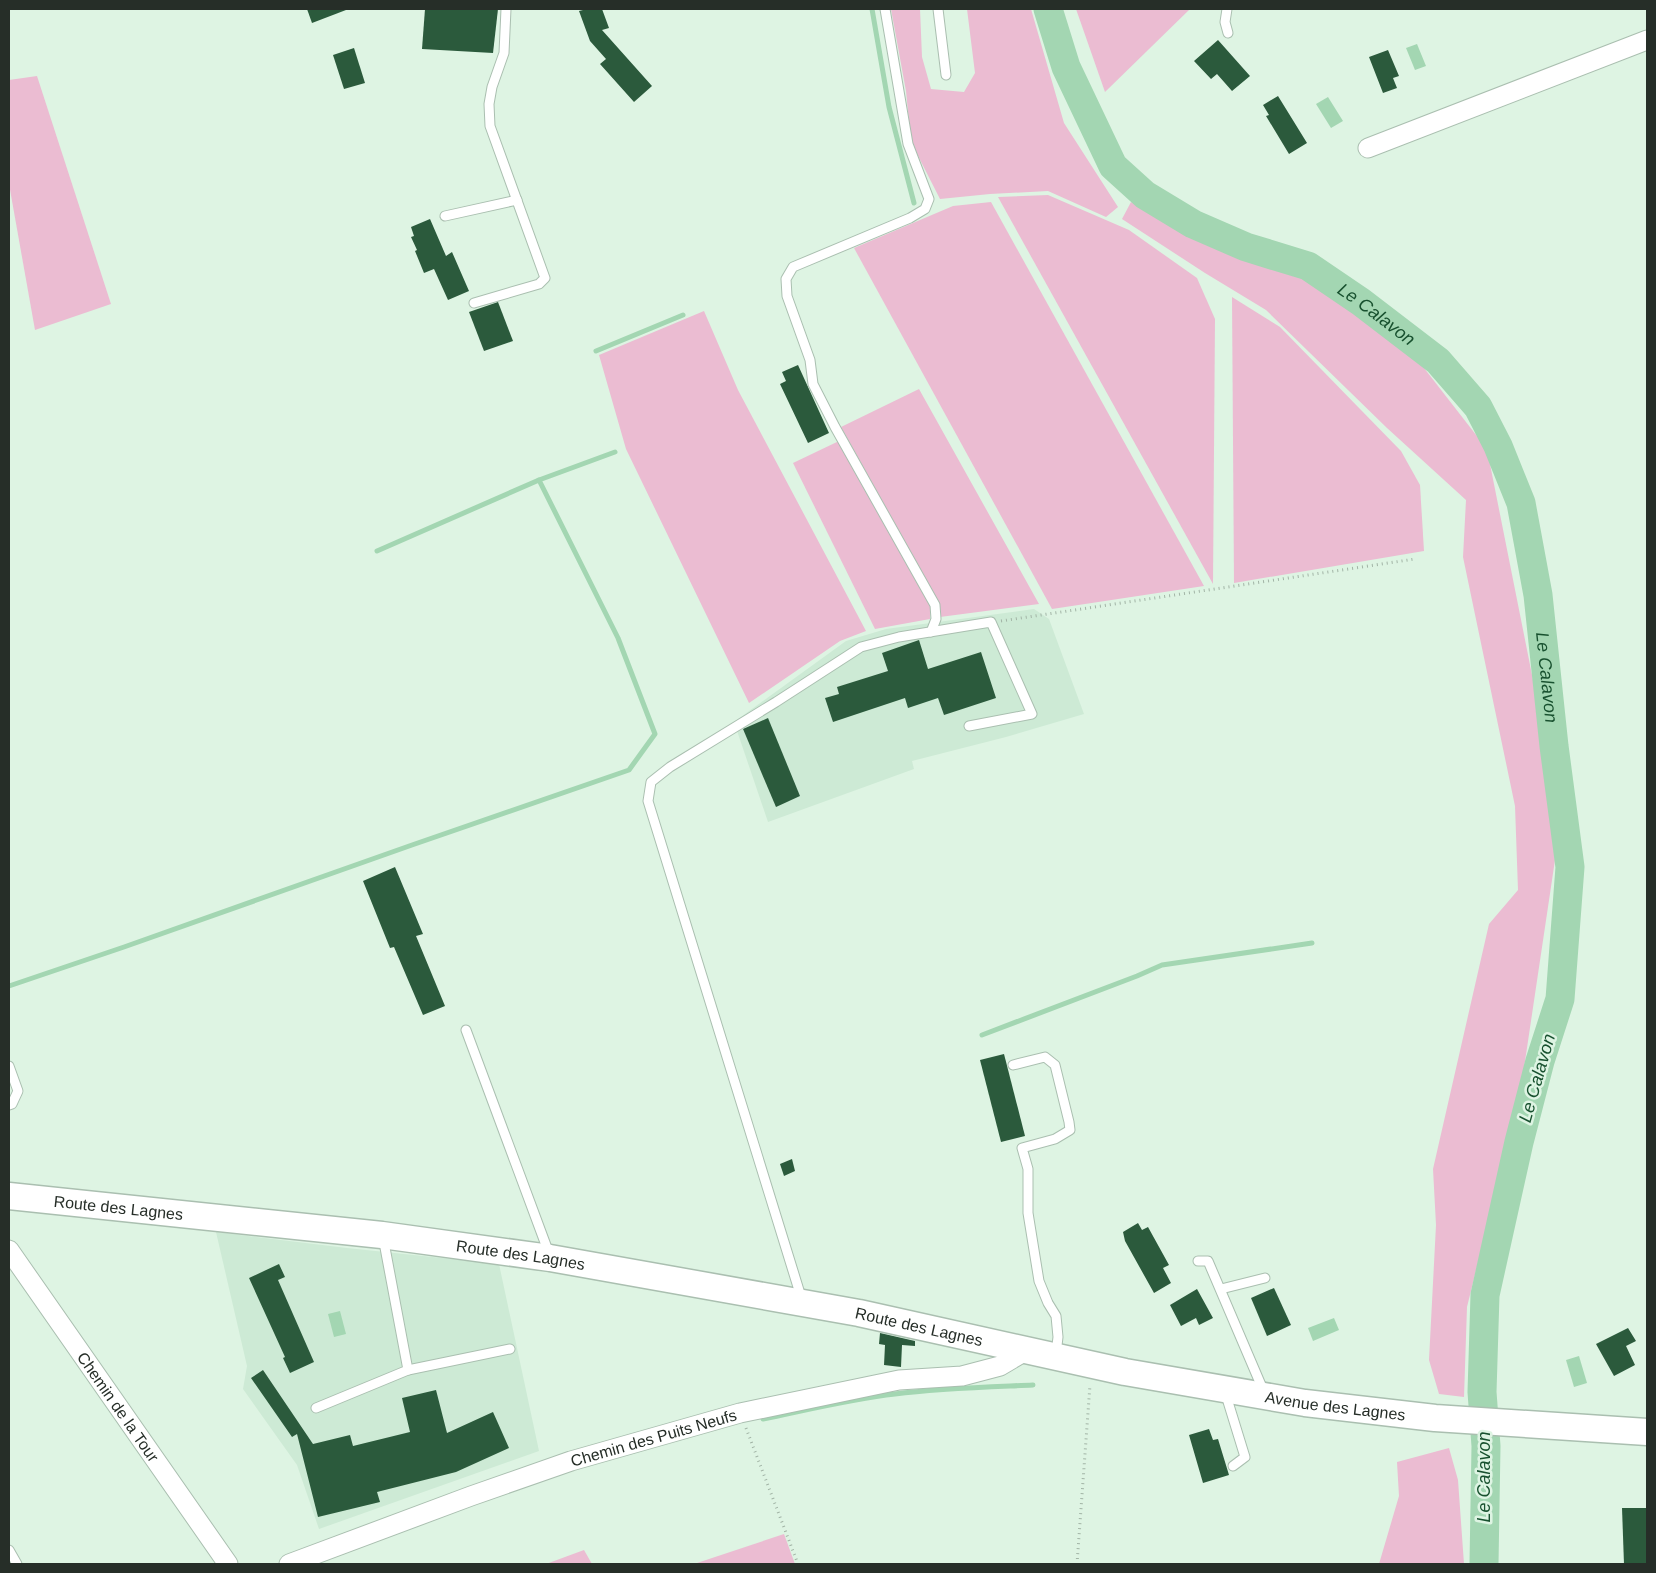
<svg xmlns="http://www.w3.org/2000/svg" width="1656" height="1573" viewBox="0 0 1656 1573" font-family="Helvetica,sans-serif">
	<style>
		.built { fill: #cdead5 }
		.green { fill: #ebbcd2 }
		.water { fill: #a3d6b2 }
		.lines { fill: none; stroke-linecap: round; stroke-linejoin: round }
		.stream { stroke: #a3d6b2; stroke-width: 5 }
		.river { stroke: #a3d6b2; stroke-width: 29 }
		.building { fill: #2b5a3c }
		.lane-casing { stroke: #aabfb0; stroke-width: 11 }
		.street-casing { stroke: #aabfb0; stroke-width: 21 }
		.secondary-casing { stroke: #aabfb0; stroke-width: 29 }
		.path { stroke: #a2b4a6; stroke-width: 3; stroke-dasharray: 1 4; stroke-linecap: butt }
		.lane { stroke: #fff; stroke-width: 9 }
		.street { stroke: #fff; stroke-width: 19 }
		.secondary { stroke: #fff; stroke-width: 26 }
		.labels { text-anchor: middle; stroke-width: 5; stroke-linejoin: round; paint-order: stroke }
		.street-label { font-size: 16px; fill: #262e28; stroke: #def4e3 }
		.water-label { font-size: 18px; font-style: italic; fill: #18512f; stroke: #def4e3 }
	</style>
	<rect width="100%" height="100%" fill="#def4e3"/>
	<g class="built">
		<polygon points="1034,609 1049,619 1084,714 1006,737 912,761 914,769 768,822 734,722 846,641 886,629"/>
		<polygon points="216,1232 347,1248 499,1264 539,1451 319,1529 297,1465 243,1389 247,1366"/>
	</g>
	<g class="green">
		<polygon points="891,9 920,9 922,57 931,89 964,92 975,73 967,9 1031,9 1064,123 1118,207 1106,217 1048,191 990,194 940,199 911,142 906,91"/>
		<polygon points="1076,9 1190,9 1105,92"/>
		<polygon points="37,76 111,304 35,330 9,184 9,80"/>
		<polygon points="1048,195 1129,230 1197,278 1215,319 1213,584 998,197"/>
		<polygon points="991,202 1204,586 1052,609 854,248 953,206"/>
		<polygon points="1131,202 1223,246 1271,265 1321,282 1417,359 1487,449 1533,680 1555,860 1521,1088 1467,1307 1464,1397 1439,1394 1429,1360 1436,1225 1433,1169 1489,924 1518,890 1515,806 1463,557 1466,500 1387,428 1266,310 1205,273 1122,219"/>
		<polygon points="1232,297 1280,327 1401,451 1420,485 1424,551 1234,583"/>
		<polygon points="704,311 738,390 866,631 840,641 749,703 626,449 599,355"/>
		<polygon points="919,389 1039,604 940,617 939,603 841,427"/>
		<polygon points="839,441 930,606 930,619 875,629 793,463"/>
		<polygon points="1449,1448 1458,1480 1464,1564 1379,1564 1399,1496 1397,1462"/>
		<polygon points="784,1534 795,1564 694,1564"/>
		<polygon points="584,1550 592,1564 546,1564"/>
	</g>
	<g class="water">
		<polygon points="1417,44 1426,66 1415,70 1406,48"/>
		<polygon points="1328,97 1343,121 1331,128 1316,104"/>
		<polygon points="340,1311 346,1334 334,1337 328,1314"/>
		<polygon points="1334,1318 1339,1330 1313,1341 1308,1328"/>
		<polygon points="1579,1356 1587,1383 1574,1387 1566,1360"/>
	</g>
	<g class="lines">
		<g class="stream">
			<polyline points="872,9 889,107 914,203"/>
			<polyline points="596,351 683,315"/>
			<polyline points="377,551 539,480"/>
			<polyline points="9,986 124,947 412,845 629,770 655,734 618,638 539,480 615,452"/>
			<polyline points="982,1035 1137,976 1162,965 1312,943"/>
			<path d="M763,1419C807,1410 851,1399 895,1394C941,1388 987,1387 1033,1385"/>
		</g>
		<path class="river" id="s1" d="M1048,9L1066,67L1113,166L1145,195L1193,224L1246,247L1308,266L1361,302L1438,361L1478,407L1498,446L1521,503L1538,595L1554,746L1570,867L1560,999L1540,1061L1519,1142L1485,1295L1482,1392L1486,1446L1484,1564"/>
	</g>
	<g class="building">
		<polygon points="307,9 345,9 346,10 312,23"/>
		<polygon points="425,9 498,9 493,53 422,49"/>
		<polygon points="587,9 602,9 609,28 602,30 652,86 634,102 600,64 606,59 590,41 579,11"/>
		<polygon points="1218,40 1250,76 1232,91 1217,74 1211,79 1194,61"/>
		<polygon points="354,48 365,83 344,89 333,55"/>
		<polygon points="1388,50 1399,76 1393,78 1397,88 1383,93 1369,57"/>
		<polygon points="1278,96 1307,143 1289,154 1266,116 1269,115 1263,105"/>
		<polygon points="430,219 446,256 452,252 469,291 448,300 434,269 424,273 415,251 417,250 411,237 414,236 411,227"/>
		<polygon points="498,302 513,341 484,351 469,312"/>
		<polygon points="798,365 829,433 808,443 780,384 786,381 782,372"/>
		<polygon points="919,640 928,669 981,652 996,698 944,715 938,698 908,708 905,698 833,722 825,698 839,694 837,687 888,671 882,653"/>
		<polygon points="768,718 800,796 776,807 743,729"/>
		<polygon points="395,867 423,934 416,936 445,1006 423,1015 394,947 390,948 363,881"/>
		<polygon points="1004,1054 1025,1136 1001,1142 980,1060"/>
		<polygon points="792,1159 795,1171 784,1176 780,1164"/>
		<polygon points="1138,1223 1142,1230 1148,1227 1169,1265 1163,1268 1171,1283 1154,1293 1125,1241 1123,1232"/>
		<polygon points="279,1264 285,1277 278,1280 314,1362 290,1373 283,1358 285,1357 249,1278"/>
		<polygon points="1274,1288 1291,1325 1267,1336 1251,1298"/>
		<polygon points="1197,1289 1213,1318 1199,1325 1196,1318 1181,1326 1170,1305"/>
		<polygon points="1628,1328 1636,1341 1626,1346 1635,1365 1614,1376 1596,1344"/>
		<polygon points="880,1333 915,1341 915,1346 902,1345 901,1367 884,1365 885,1345 879,1344"/>
		<polygon points="263,1370 313,1444 350,1435 353,1446 410,1432 402,1398 436,1390 447,1433 493,1412 509,1448 456,1472 377,1492 380,1502 318,1517 297,1434 292,1437 251,1378"/>
		<polygon points="1209,1429 1213,1440 1218,1439 1229,1475 1203,1483 1189,1435"/>
		<polygon points="1622,1508 1647,1508 1647,1564 1624,1564"/>
	</g>
	<g class="lines">
		<defs>
			<g id="lane">
				<polyline points="885,9 908,144 929,199 925,209 910,218 793,267 786,279 787,296 810,360 813,384 835,427 935,605 936,619 931,632"/>
				<polyline points="938,9 946,75"/>
				<polyline points="1227,9 1225,22 1228,33"/>
				<polyline points="445,216 517,200"/>
				<polyline points="474,303 539,284 545,278 490,126 489,104 492,87 504,53 506,9"/>
				<polyline points="466,1030 550,1256"/>
				<polyline points="1013,1065 1045,1057 1055,1065 1069,1122 1070,1130 1055,1139 1022,1148 1028,1169 1028,1213 1039,1281 1048,1303 1056,1316 1058,1337 1056,1354"/>
				<polyline points="9,1066 18,1091 12,1104 9,1105"/>
				<polyline points="1198,1261 1208,1261 1264,1392"/>
				<polyline points="1221,1289 1265,1278"/>
				<polyline points="802,1300 648,801 651,782 670,767 776,702 861,647 899,637 991,622 1032,714 969,726"/>
				<polyline points="408,1370 510,1349"/>
				<polyline points="1225,1392 1245,1457 1233,1466"/>
				<polyline points="316,1408 408,1370 383,1237"/>
				<polyline points="9,1550 17,1564"/>
			</g>
			<g id="street">
				<polyline points="1368,148 1647,40"/>
				<path id="s2" d="M9,1250L228,1564"/>
				<path id="s3" d="M289,1564L471,1496L571,1461L740,1413L899,1380L962,1376L1000,1366L1027,1350"/>
			</g>
			<g id="secondary">
				<path id="s4" d="M9,1196L382,1235L550,1258L859,1313L1125,1372L1305,1403L1435,1418L1647,1432"/>
			</g>
		</defs>
		<use href="#lane" class="lane-casing"/>
		<use href="#street" class="street-casing"/>
		<use href="#secondary" class="secondary-casing"/>
		<g class="path">
			<polyline points="1001,621 1415,559"/>
			<polyline points="746,1428 798,1564"/>
			<polyline points="1077,1564 1090,1385"/>
		</g>
		<use href="#lane" class="lane"/>
		<use href="#street" class="street"/>
		<use href="#secondary" class="secondary"/>
	</g>
	<g class="labels">
		<g class="street-label">
			<text dy="6" stroke="none"><textPath href="#s4" startOffset="110">Route des Lagnes</textPath></text>
			<text dy="6" stroke="none"><textPath href="#s4" startOffset="515">Route des Lagnes</textPath></text>
			<text dy="6" stroke="none"><textPath href="#s4" startOffset="920">Route des Lagnes</textPath></text>
			<text dy="6" stroke="none"><textPath href="#s4" startOffset="1344">Avenue des Lagnes</textPath></text>
			<text dy="6" stroke="none"><textPath href="#s2" startOffset="191">Chemin de la Tour</textPath></text>
			<text dy="6" stroke="none"><textPath href="#s3" startOffset="386">Chemin des Puits Neufs</textPath></text>
		</g>
		<g class="water-label">
			<text dy="6" stroke="none"><textPath href="#s1" startOffset="476">Le Calavon</textPath></text>
			<text dy="6" stroke="none"><textPath href="#s1" startOffset="896">Le Calavon</textPath></text>
			<text transform="translate(1537 1078) rotate(-74)" y="6">Le Calavon</text>
			<text transform="translate(1484 1477) rotate(-90)" y="6">Le Calavon</text>
		</g>
	</g>
	<rect width="1656" height="1573" fill="none" stroke="#262e28" stroke-width="20"/>
</svg>
